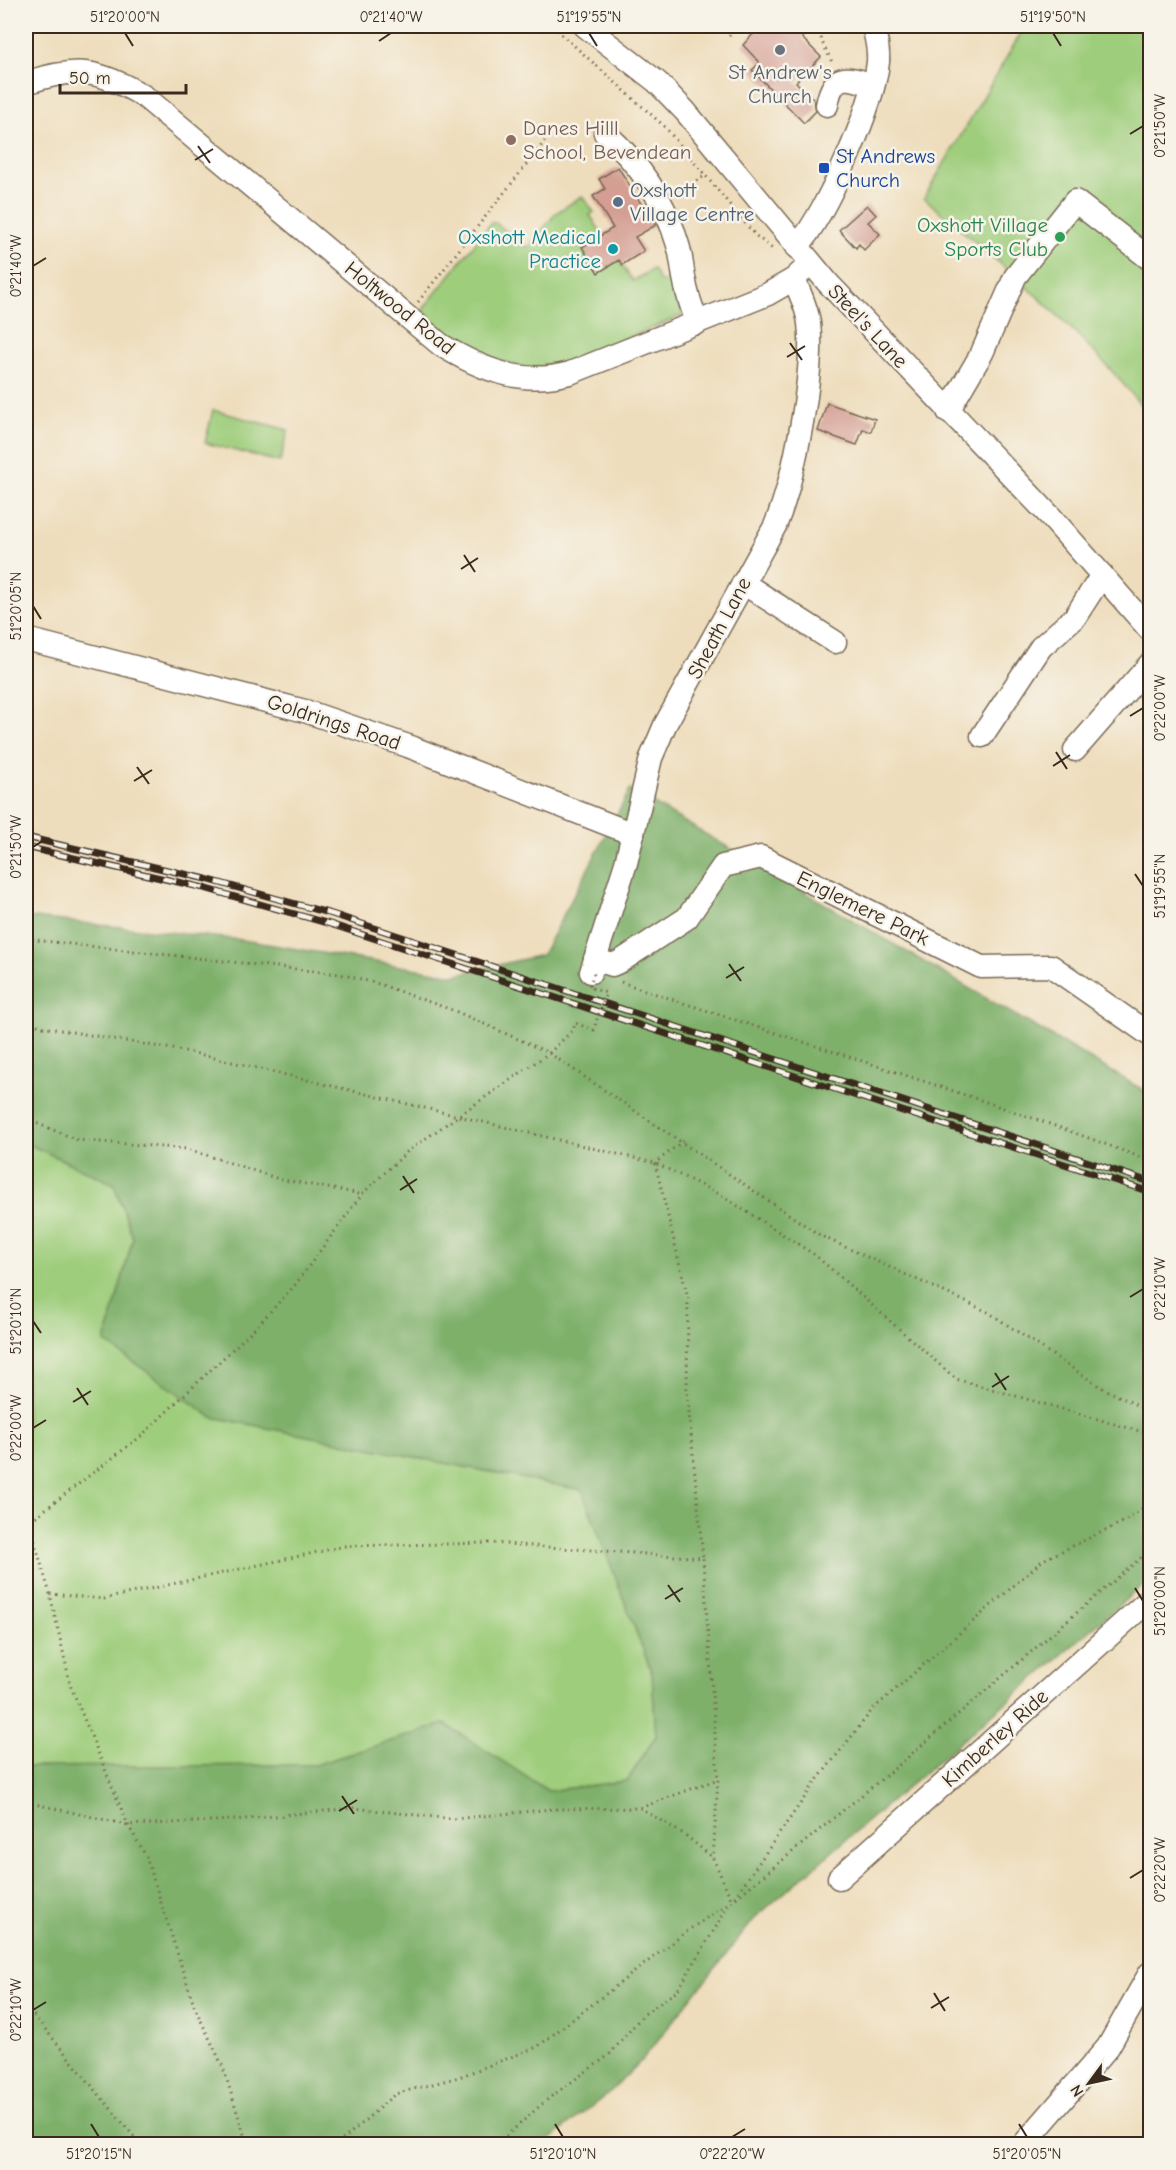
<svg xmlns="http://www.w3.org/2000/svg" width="1176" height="2170" viewBox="0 0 1176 2170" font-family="'Comic Neue',sans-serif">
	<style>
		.green { fill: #9ecd7b; stroke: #6c7c4c; stroke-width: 1.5 }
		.forest { fill: #7eb06b; stroke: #5c6d44; stroke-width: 1.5 }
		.building { fill: #d49e93 }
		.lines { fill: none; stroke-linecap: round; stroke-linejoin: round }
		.minor-casing { stroke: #7a6955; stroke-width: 25 }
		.path { stroke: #7a6955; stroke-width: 3; stroke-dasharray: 1.5 4.5; stroke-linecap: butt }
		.minor { stroke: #fff; stroke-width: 22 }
		.rail-casing { stroke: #3b2a1e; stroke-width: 7 }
		.rail { stroke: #f7f3e8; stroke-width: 4.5; stroke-dasharray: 14; stroke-linecap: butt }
		.path-bridge { stroke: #7a6955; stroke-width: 3; stroke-dasharray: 1.5 4.5; stroke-linecap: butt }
		.ticks { fill: none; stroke: #3b2a1e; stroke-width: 2 }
		.worship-dot { fill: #6b7280; stroke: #f7f3e8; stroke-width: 2 }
		.education-dot { fill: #8d6e63; stroke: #f7f3e8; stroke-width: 2 }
		.transit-dot { fill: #1a4fb4; stroke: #f7f3e8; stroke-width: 2 }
		.service-dot { fill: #5c6f8a; stroke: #f7f3e8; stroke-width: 2 }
		.leisure-dot { fill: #2e9e5b; stroke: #f7f3e8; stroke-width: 2 }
		.culture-dot { fill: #0f9aa8; stroke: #f7f3e8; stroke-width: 2 }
		.labels { text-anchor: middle; stroke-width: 5; stroke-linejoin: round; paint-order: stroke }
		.worship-label { font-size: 21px; fill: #5b616d; stroke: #f7f3e8 }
		.education-label { font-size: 21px; fill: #785e54; stroke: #f7f3e8; text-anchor: start }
		.transit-label { font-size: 21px; fill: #164399; stroke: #f7f3e8; text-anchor: start }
		.service-label { font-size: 21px; fill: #4e5e75; stroke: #f7f3e8; text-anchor: start }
		.leisure-label { font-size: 21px; fill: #27864d; stroke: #f7f3e8; text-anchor: end }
		.culture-label { font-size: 21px; fill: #0d838f; stroke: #f7f3e8; text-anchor: end }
		.street-label { font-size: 21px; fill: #3b2a1e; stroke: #f7f3e8 }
		.neatline { fill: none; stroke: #3b2a1e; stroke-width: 2 }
		.ticks-label { font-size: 15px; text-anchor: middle; fill: #3b2a1e }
	</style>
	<rect width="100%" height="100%" fill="#f7f3e8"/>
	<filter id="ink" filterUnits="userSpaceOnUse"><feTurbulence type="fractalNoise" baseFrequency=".0167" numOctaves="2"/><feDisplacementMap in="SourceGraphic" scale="12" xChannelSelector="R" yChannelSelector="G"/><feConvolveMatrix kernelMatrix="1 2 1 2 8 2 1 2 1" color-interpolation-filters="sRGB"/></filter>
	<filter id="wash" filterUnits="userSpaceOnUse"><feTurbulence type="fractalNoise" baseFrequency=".008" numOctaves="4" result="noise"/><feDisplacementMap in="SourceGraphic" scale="24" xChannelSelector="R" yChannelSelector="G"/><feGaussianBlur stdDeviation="1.35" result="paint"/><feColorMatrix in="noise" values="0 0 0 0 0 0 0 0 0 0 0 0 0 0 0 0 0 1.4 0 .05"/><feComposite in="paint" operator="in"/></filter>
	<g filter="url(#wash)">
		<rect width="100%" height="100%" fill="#eeddbc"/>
		<g class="green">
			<path d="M1025,26H1150V417C1087,334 1003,266 924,198Z"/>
			<polygon points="582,196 594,212 590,215 602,234 582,247 598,272 619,260 633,281 653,269 660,282 673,278 683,315 564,365 529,369 483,357 433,324 423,309 491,223 496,223 528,248 556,213"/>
			<polygon points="213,410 288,430 280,462 205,443"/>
			<polygon points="26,1143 114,1184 133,1238 105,1342 212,1417 582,1490 652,1673 656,1736 627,1781 547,1791 445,1724 315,1765 26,1767"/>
		</g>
		<polygon class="forest" points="630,790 1150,1094 1150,1579 756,1917 642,2060 611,2091 544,2144 26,2144 26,1767 315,1765 445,1724 548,1791 627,1781 656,1736 652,1673 582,1490 212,1417 105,1342 133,1238 114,1184 26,1143 26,917 243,940 454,975 542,955"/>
		<g id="blocks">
			<g class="building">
				<polygon points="749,26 814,26 802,38 821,57 796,82 814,100 816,111 804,123 752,70 760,63 743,45 755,32"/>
				<polygon points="618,167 645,210 648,208 656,225 635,237 644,251 622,265 619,260 598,273 582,247 613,228 593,196 605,189 599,179"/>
				<polygon points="867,205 876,215 868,222 880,234 864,250 859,244 856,248 839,230"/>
				<polygon points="827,403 875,419 871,432 863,429 857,445 818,431"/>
			</g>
		</g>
	</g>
	<g filter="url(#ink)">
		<use href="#blocks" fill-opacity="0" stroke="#7a6955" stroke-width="1.5"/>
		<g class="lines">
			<defs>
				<g id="minor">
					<polyline points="585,26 657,82 685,111 828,283 1050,516 1150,630"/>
					<path d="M26,83C76,66 99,69 145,97L441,345C482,370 522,386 570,373L768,294L794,279L811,263"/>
					<path d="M827,105C833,72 846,76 873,85"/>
					<path d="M605,133C638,162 666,202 678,245C682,257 682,270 685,282C687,296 693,309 697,323"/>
					<path d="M797,247C826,214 874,105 878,62C879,50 876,37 873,26"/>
					<polyline points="948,411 982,353 1015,277 1075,201 1150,259"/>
					<polyline points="743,583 835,642"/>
					<polyline points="26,639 305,711 408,746 633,834"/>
					<polyline points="982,736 1041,647 1075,617 1102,575"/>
					<polyline points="1075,750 1150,664"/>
					<polyline points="595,959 612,965 621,961 687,918 723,866 761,857 981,967 1051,966 1150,1035"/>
					<path d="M591,972L626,863L651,758L665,725L775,526C794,480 815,373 809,323C807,307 800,294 794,279"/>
					<polyline points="839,1878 1150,1599"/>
					<polyline points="1024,2144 1108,2047 1150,1973"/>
				</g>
			</defs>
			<use href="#minor" class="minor-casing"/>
			<g class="path">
				<polyline points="552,26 665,127 755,235 774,250"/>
				<polyline points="819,26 822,42 833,64"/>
				<polyline points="729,36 739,26"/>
				<polyline points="675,192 705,176"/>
				<polyline points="418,302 545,141"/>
				<polyline points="26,939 340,974 379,984 455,1011 549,1053 821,1236 988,1312 1099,1386 1150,1412"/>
				<path d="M621,982C797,1042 976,1094 1150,1161"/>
				<polyline points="26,1020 42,1027 190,1052 655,1163 719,1194 815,1255 956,1379 1150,1434"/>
				<polyline points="26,1119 78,1140 188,1149 279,1179 361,1194"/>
				<polyline points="683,1141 655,1163 688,1298 687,1392 703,1558"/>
				<polyline points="26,1512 50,1594 71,1687 128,1825 146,1856 195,2008 223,2067 247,2144"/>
				<polyline points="26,1524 140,1437 256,1327 295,1285 362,1194 409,1150 549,1053 573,1030 575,1023 594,1030 596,1022"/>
				<polyline points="50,1594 104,1599 345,1546 491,1543 703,1558 718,1779 713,1858 732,1901"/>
				<polyline points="26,1802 128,1825 234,1820 354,1808 453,1819 552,1809 640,1808 685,1835 712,1857"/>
				<polyline points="640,1808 718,1779"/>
				<polyline points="736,1898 900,1764 1150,1550"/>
				<polyline points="26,2006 140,2144"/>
				<polyline points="338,2144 395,2094 459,2077 537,2047 690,1929 732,1901 814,1784 873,1709 1043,1560 1125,1521 1150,1503"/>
				<polyline points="497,2144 549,2098 609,2055 643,2015 677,1991 731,1902"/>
			</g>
			<use href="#minor" class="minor"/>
			<defs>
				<g id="rail">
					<polyline points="26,837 206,879 332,914 1150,1182"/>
					<polyline points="26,847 204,888 330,924 1150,1192"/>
				</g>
			</defs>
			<use href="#rail" class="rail-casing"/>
			<use href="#rail" class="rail"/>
			<polyline class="path-bridge" points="594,973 589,987 606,993 596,1022"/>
		</g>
	</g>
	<path class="ticks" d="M125,33L133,46M589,33L597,46M1053,33L1061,46M379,41L391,33M1130,134L1143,126M198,146L210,163M195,160L213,149M33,266L46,258M790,343L802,360M787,357L805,346M464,555L475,572M461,569L478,558M33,606L41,619M1130,716L1143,708M1056,752L1067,769M1053,766L1070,755M137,767L149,784M134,781L152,770M33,847L46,839M1135,874L1143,886M729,964L741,981M726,978L744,967M403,1176L414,1193M400,1190L417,1179M1130,1297L1143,1289M33,1321L41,1333M995,1373L1006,1390M992,1387L1009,1376M77,1388L88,1405M73,1402L91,1391M33,1428L46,1420M668,1585L680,1602M1135,1588L1143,1601M665,1599L683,1588M342,1796L354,1814M339,1811L357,1800M1130,1878L1143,1870M934,1993L945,2011M931,2008L949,1997M33,2010L46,2002M91,2124L99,2137M555,2124L563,2137M1019,2124L1027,2137M732,2137L745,2129"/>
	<circle class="worship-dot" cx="780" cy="50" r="6"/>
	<circle class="education-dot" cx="511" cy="140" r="6"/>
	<rect class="transit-dot" x="818" y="162" width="12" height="12" rx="3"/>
	<circle class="service-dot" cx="618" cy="202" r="6"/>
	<circle class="leisure-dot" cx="1060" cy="237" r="6"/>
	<circle class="culture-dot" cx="613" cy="249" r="6"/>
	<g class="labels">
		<g class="worship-label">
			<text x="780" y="79">St Andrew's<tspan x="780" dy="24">Church</tspan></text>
		</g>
		<g class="education-label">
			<text x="523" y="135">Danes Hilll<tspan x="523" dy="24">School, Bevendean</tspan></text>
		</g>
		<g class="transit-label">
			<text x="836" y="163">St Andrews<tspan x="836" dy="24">Church</tspan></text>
		</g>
		<g class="service-label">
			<text x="630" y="197">Oxshott<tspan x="630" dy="24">Village Centre</tspan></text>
		</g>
		<g class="leisure-label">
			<text x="1048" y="232">Oxshott Village<tspan x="1048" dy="24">Sports Club</tspan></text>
		</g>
		<g class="culture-label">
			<text x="601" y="244">Oxshott Medical<tspan x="601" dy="24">Practice</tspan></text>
		</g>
		<g class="street-label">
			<text transform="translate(400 308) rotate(39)" y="7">Holtwood Road</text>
			<text transform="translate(868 326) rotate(47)" y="7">Steel's Lane</text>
			<text transform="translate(719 628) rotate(-62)" y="7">Sheath Lane</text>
			<text transform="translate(334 722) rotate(18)" y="7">Goldrings Road</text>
			<text transform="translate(863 908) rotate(26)" y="7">Englemere Park</text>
			<text transform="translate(995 1738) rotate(-42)" y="7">Kimberley Ride</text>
		</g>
	</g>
	<rect width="1176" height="2170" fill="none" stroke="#f7f3e8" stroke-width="66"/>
	<g transform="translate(1089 2083) rotate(237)" stroke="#f7f3e8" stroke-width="4.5" paint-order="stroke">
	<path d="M0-4.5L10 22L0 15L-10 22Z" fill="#3b2a1e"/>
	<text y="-9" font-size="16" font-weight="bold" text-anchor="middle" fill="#3b2a1e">N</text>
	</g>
	<path d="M60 84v9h126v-9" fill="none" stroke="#3b2a1e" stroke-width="3"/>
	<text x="69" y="84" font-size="18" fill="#3b2a1e" stroke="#f7f3e8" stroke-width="4.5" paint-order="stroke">50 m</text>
	<rect x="33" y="33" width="1110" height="2104" class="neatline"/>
	<g class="ticks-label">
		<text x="125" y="22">51°20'00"N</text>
		<text x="391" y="22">0°21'40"W</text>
		<text x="589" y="22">51°19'55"N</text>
		<text x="1053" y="22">51°19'50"N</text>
		<text transform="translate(1160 126) rotate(-90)" y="5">0°21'50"W</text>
		<text transform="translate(16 266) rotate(-90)" y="5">0°21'40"W</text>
		<text transform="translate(16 606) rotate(-90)" y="5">51°20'05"N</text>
		<text transform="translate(1160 708) rotate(-90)" y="5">0°22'00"W</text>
		<text transform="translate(16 847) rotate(-90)" y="5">0°21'50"W</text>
		<text transform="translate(1160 886) rotate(-90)" y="5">51°19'55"N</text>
		<text transform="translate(1160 1289) rotate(-90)" y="5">0°22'10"W</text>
		<text transform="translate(16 1321) rotate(-90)" y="5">51°20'10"N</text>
		<text transform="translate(16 1428) rotate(-90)" y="5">0°22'00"W</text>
		<text transform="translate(1160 1601) rotate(-90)" y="5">51°20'00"N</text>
		<text transform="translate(1160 1870) rotate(-90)" y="5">0°22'20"W</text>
		<text transform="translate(16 2010) rotate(-90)" y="5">0°22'10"W</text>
		<text x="99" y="2159">51°20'15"N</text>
		<text x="563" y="2159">51°20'10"N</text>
		<text x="732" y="2159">0°22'20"W</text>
		<text x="1027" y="2159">51°20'05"N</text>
	</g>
</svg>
